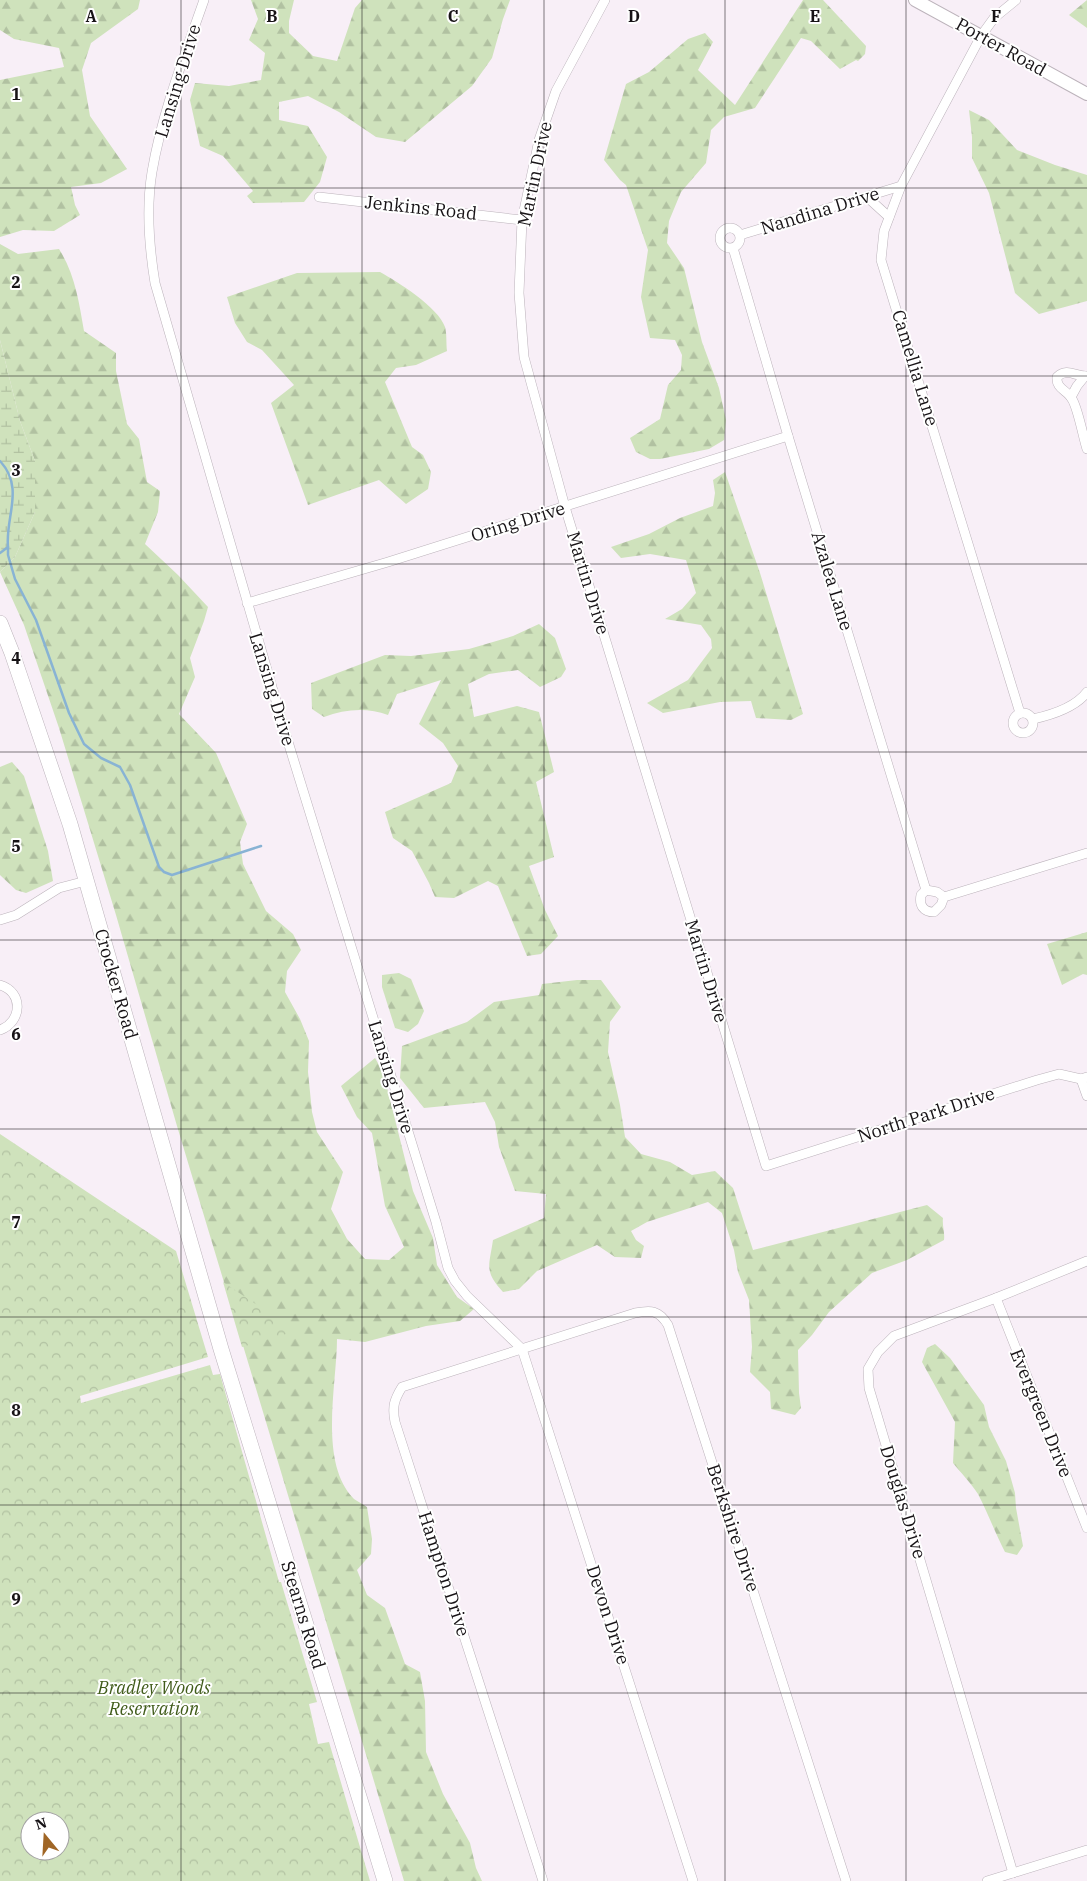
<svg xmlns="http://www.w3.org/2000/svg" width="1087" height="1881" viewBox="0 0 1087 1881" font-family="'IBM Plex Serif',serif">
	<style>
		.forest { fill: url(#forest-firs) }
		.wetland { fill: url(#wetland-marsh) }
		.park { fill: url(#park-crowns); fill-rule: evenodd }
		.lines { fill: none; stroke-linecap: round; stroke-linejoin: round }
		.stream { stroke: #88b3d4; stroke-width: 2.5 }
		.street-casing { stroke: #bcb3bb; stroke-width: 10 }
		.secondary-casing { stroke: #bcb3bb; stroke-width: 14 }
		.primary-casing { stroke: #bcb3bb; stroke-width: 16 }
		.street { stroke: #fff; stroke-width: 9 }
		.secondary { stroke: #fff; stroke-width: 12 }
		.primary { stroke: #fff; stroke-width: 15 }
		.grid { fill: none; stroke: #171316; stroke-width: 1; stroke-opacity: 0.55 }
		.labels { text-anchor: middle; stroke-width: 4; stroke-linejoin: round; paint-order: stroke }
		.street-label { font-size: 18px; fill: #171316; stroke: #fff }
		.park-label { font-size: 18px; font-style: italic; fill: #415c1b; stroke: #fff }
		.grid-label { font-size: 16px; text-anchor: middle; font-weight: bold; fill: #171316; stroke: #fff; stroke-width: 4; stroke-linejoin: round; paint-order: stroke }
	</style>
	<defs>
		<pattern id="forest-firs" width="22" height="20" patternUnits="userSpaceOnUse" patternTransform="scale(1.25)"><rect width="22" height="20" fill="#cfe2bc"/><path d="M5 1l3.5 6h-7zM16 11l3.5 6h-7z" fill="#b1c1a1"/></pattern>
		<pattern id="wetland-marsh" width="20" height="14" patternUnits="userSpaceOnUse" patternTransform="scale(1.25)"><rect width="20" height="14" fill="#cfe2bc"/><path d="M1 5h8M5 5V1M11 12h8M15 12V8" fill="none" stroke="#b1c1a1"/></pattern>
		<pattern id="park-crowns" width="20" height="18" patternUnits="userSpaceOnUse" patternTransform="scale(1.25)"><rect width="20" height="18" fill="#cfe2bc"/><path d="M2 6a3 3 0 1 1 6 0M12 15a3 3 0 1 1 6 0" fill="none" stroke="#b1c1a1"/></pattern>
	</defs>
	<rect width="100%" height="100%" fill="#f8eff7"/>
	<g class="forest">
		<polygon points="0,0 140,0 138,9 91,43 82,70 90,116 127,169 101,183 71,187 75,205 80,215 54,231 23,230 0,237 0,80 64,67 59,48 14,39 0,30"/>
		<polygon points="251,0 294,0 289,21 289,33 313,56 337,61 355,8 362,0 510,0 503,19 492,58 472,86 405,142 376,137 339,112 308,96 279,102 279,120 308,126 327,157 320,182 304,202 253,203 247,196 253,191 223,156 200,146 190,100 195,83 229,86 261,80 265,53 249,40 258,19"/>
		<polygon points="803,0 823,0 866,46 865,54 858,61 856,60 840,69 811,41 801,38 755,108 724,117 711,130 706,163 681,192 669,221 667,243 684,268 702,342 719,388 726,420 724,440 709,449 660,459 650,459 636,452 630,438 660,419 668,385 681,370 682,355 675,340 650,338 641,297 648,250 626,185 620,180 604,160 626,84 649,72 688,39 705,33 713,42 698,70 735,105"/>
		<polygon points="1087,0 1087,28 1069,15"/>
		<polygon points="969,110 989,120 1017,150 1055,165 1087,175 1087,301 1039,314 1015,293 989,193 972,158 972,137"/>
		<path d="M0,244L18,254L59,249C75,274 79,302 84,331L116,353V371L127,424L139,439L147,482L160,491L158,512L145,544L178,575L208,607L204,621L190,658L195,677L179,714L216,753L247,824L240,842L243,864L266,911L293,934L301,950L287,971L285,992L300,1019L309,1041L308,1072L312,1112L317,1132L343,1172L331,1209L347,1239L365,1259L389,1260L404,1247L385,1206L372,1133L357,1117L341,1086L375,1058L383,1072L413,1191L433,1238L437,1265L457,1297L474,1309L460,1321L426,1326L365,1342L337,1339C337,1384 318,1463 354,1499C358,1502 363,1504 367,1507L372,1539L371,1554L357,1570L367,1595L385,1608L405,1664L420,1672L425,1701L426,1752L443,1794L470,1843L476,1868L482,1881H404L177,1126L116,915L59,728L24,625L0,572L15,557L35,512V461L20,421L0,340Z"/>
		<path d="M380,272C398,282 438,307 445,327C447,334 446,343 447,351L416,365L396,368L385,382L412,447L423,455L431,472L428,489L406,504L379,480L308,505L271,403L294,385L262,350L247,342L235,323L227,297L297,273Z"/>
		<polygon points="725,472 760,573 803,714 791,720 756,718 751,701 720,702 663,713 647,703 688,680 712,648 711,639 701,625 665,619 682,609 696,593 686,560 650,554 621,558 611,547 649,534 680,518 713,506 715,493 713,480"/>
		<path d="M539,624L555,638L566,669L561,677L540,687L518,670L489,674L468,684L474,717L517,706L539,712L554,772L536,782L554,857L529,866L545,910L558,936L541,954L527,956L498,886L488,881L454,898L435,897L429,883L412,851L393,838L385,812L451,783L458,766L443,743L419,724L441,680L397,694L388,715C367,707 345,709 324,717L312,709L311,683L385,655L411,656L469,649L513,636Z"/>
		<polygon points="12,762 24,776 48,851 53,881 26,893 16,890 0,875 0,767"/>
		<polygon points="1087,932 1087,975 1083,974 1062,985 1047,944"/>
		<polygon points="399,973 411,979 424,1011 418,1024 408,1032 395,1028 382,987 382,975"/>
		<path d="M577,980H601L621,1007L610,1022L608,1052L620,1105L625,1137L641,1154L670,1162L692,1175L715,1171L733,1188L753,1250L927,1205L943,1218C942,1225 945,1233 944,1240L907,1260L872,1273L829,1312L812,1335L798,1350L799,1393L801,1408L795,1415L771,1409L770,1392L750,1372L752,1347L749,1300L738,1272L734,1250L722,1213L708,1202L647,1222L631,1231L636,1240L644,1246L641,1258L615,1257L597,1245L537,1271L519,1289L503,1292C484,1271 489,1267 493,1240L544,1218L546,1194L515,1191L499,1147L495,1122L485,1102L424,1108L400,1078L402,1046L467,1022L494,1002L539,995L542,984Z"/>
		<path d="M935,1344L950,1358L984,1405L989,1427L1006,1461L1015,1493L1016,1508L1023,1546L1017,1555L1005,1552C995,1533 988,1513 978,1494C971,1483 961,1473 953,1463L955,1422L922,1362L927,1348Z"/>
	</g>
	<polygon class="wetland" points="0,340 20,421 35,461 35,512 15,557 0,572"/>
	<g class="park">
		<path d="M0,1134L176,1251L208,1357L80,1396L81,1403L210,1365L213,1375L220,1374L279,1582H281L317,1702L309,1704L318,1744L329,1742L370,1881H0ZM30,1821H60V1851H30Z"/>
		<polygon points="223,1282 296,1331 242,1347"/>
	</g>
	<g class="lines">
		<g class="stream">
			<path d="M0,461C25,488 5,517 8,547L0,553"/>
			<polyline points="8,547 8,555 15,579 36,620 69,713 84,744 101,758 120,767 130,785 159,867 164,872 172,875 261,846"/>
		</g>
		<defs>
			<g id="street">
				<path d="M204,0C184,57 162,113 152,172C146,208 149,246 155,283L285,732L436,1222L448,1268L455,1281L467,1296L522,1349L693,1881"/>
				<polyline points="605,0 556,91 539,140 522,220 519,293 524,357 565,507 766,1166 1037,1080 1059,1074 1081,1079 1087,1077"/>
				<polyline points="1016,0 994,18 981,36 901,186 884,231 881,260 1020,713"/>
				<polyline points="319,197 522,220"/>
				<polyline points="867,197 889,217"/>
				<circle cx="730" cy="238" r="10"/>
				<polyline points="740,235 901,186"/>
				<path d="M733,248L788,436L926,890L921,895C919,905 923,912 934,912L941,905L944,897L1087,853"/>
				<path d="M1087,376C1075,377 1068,367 1057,377C1056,389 1067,390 1072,399C1078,408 1083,437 1087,449"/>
				<polyline points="1071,397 1077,386 1085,376"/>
				<polyline points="247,603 388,562 788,436"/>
				<circle cx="1023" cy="723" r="10"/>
				<path d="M1033,719C1051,715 1075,708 1087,692"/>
				<polyline points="926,890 937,892 944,897"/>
				<polyline points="0,920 16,915 59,888 86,881"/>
				<path d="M0,985C24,992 22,1022 0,1030"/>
				<polyline points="1081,1079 1087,1096"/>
				<polyline points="996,1298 1087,1528"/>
				<polyline points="1013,1873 869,1388 868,1369 878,1352 894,1336 996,1298 1087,1261"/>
				<path d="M543,1881L395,1422C392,1407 394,1400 402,1387L635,1313C651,1310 659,1310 668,1325L846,1881"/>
				<polyline points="987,1881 1087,1850"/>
			</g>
			<polyline id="secondary" points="915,0 1087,94"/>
			<polyline id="primary" points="0,623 12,653 70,824 221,1349 385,1881"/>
		</defs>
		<use href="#street" class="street-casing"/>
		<use href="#secondary" class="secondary-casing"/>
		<use href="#primary" class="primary-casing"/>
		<use href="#street" class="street"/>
		<use href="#secondary" class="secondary"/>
		<use href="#primary" class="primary"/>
	</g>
	<path class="grid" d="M181,0V1881M362,0V1881M544,0V1881M725,0V1881M906,0V1881M0,188H1087M0,376H1087M0,564H1087M0,752H1087M0,940H1087M0,1129H1087M0,1317H1087M0,1505H1087M0,1693H1087"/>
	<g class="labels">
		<g class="street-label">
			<text transform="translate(1001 47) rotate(29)" y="6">Porter Road</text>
			<text transform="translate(178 81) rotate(-73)" y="6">Lansing Drive</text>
			<text transform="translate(535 174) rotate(-78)" y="6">Martin Drive</text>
			<text transform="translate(421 208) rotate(6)" y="6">Jenkins Road</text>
			<text transform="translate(820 211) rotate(-17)" y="6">Nandina Drive</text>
			<text transform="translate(915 368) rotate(73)" y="6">Camellia Lane</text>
			<text transform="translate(518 522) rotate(-17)" y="6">Oring Drive</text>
			<text transform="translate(832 581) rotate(73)" y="6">Azalea Lane</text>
			<text transform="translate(588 583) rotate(73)" y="6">Martin Drive</text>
			<text transform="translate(272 689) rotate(73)" y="6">Lansing Drive</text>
			<text transform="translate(706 971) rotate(73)" y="6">Martin Drive</text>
			<text transform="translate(116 984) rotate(74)" y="6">Crocker Road</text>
			<text transform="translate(391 1077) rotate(73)" y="6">Lansing Drive</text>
			<text transform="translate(926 1115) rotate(-18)" y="6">North Park Drive</text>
			<text transform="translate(1041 1413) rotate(68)" y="6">Evergreen Drive</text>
			<text transform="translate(903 1502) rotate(73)" y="6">Douglas Drive</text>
			<text transform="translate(733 1528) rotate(72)" y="6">Berkshire Drive</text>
			<text transform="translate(444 1574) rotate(72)" y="6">Hampton Drive</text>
			<text transform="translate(303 1615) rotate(73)" y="6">Stearns Road</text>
			<text transform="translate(608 1615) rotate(72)" y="6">Devon Drive</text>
		</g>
		<g class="park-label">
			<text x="154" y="1694">Bradley Woods<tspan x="154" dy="21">Reservation</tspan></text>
		</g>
	</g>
	<g class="grid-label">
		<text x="91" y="22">A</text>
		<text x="272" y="22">B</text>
		<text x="453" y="22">C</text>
		<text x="634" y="22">D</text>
		<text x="815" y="22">E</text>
		<text x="996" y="22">F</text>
		<text x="16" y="100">1</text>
		<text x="16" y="288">2</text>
		<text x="16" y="476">3</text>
		<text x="16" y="664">4</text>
		<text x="16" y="852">5</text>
		<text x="16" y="1040">6</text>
		<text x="16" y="1228">7</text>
		<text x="16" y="1416">8</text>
		<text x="16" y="1605">9</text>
	</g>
	<g transform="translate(45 1836) rotate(342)"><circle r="24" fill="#ffffff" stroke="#a2a1a2"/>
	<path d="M0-4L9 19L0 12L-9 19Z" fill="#a06626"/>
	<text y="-8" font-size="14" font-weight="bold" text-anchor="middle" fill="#171316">N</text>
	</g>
</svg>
